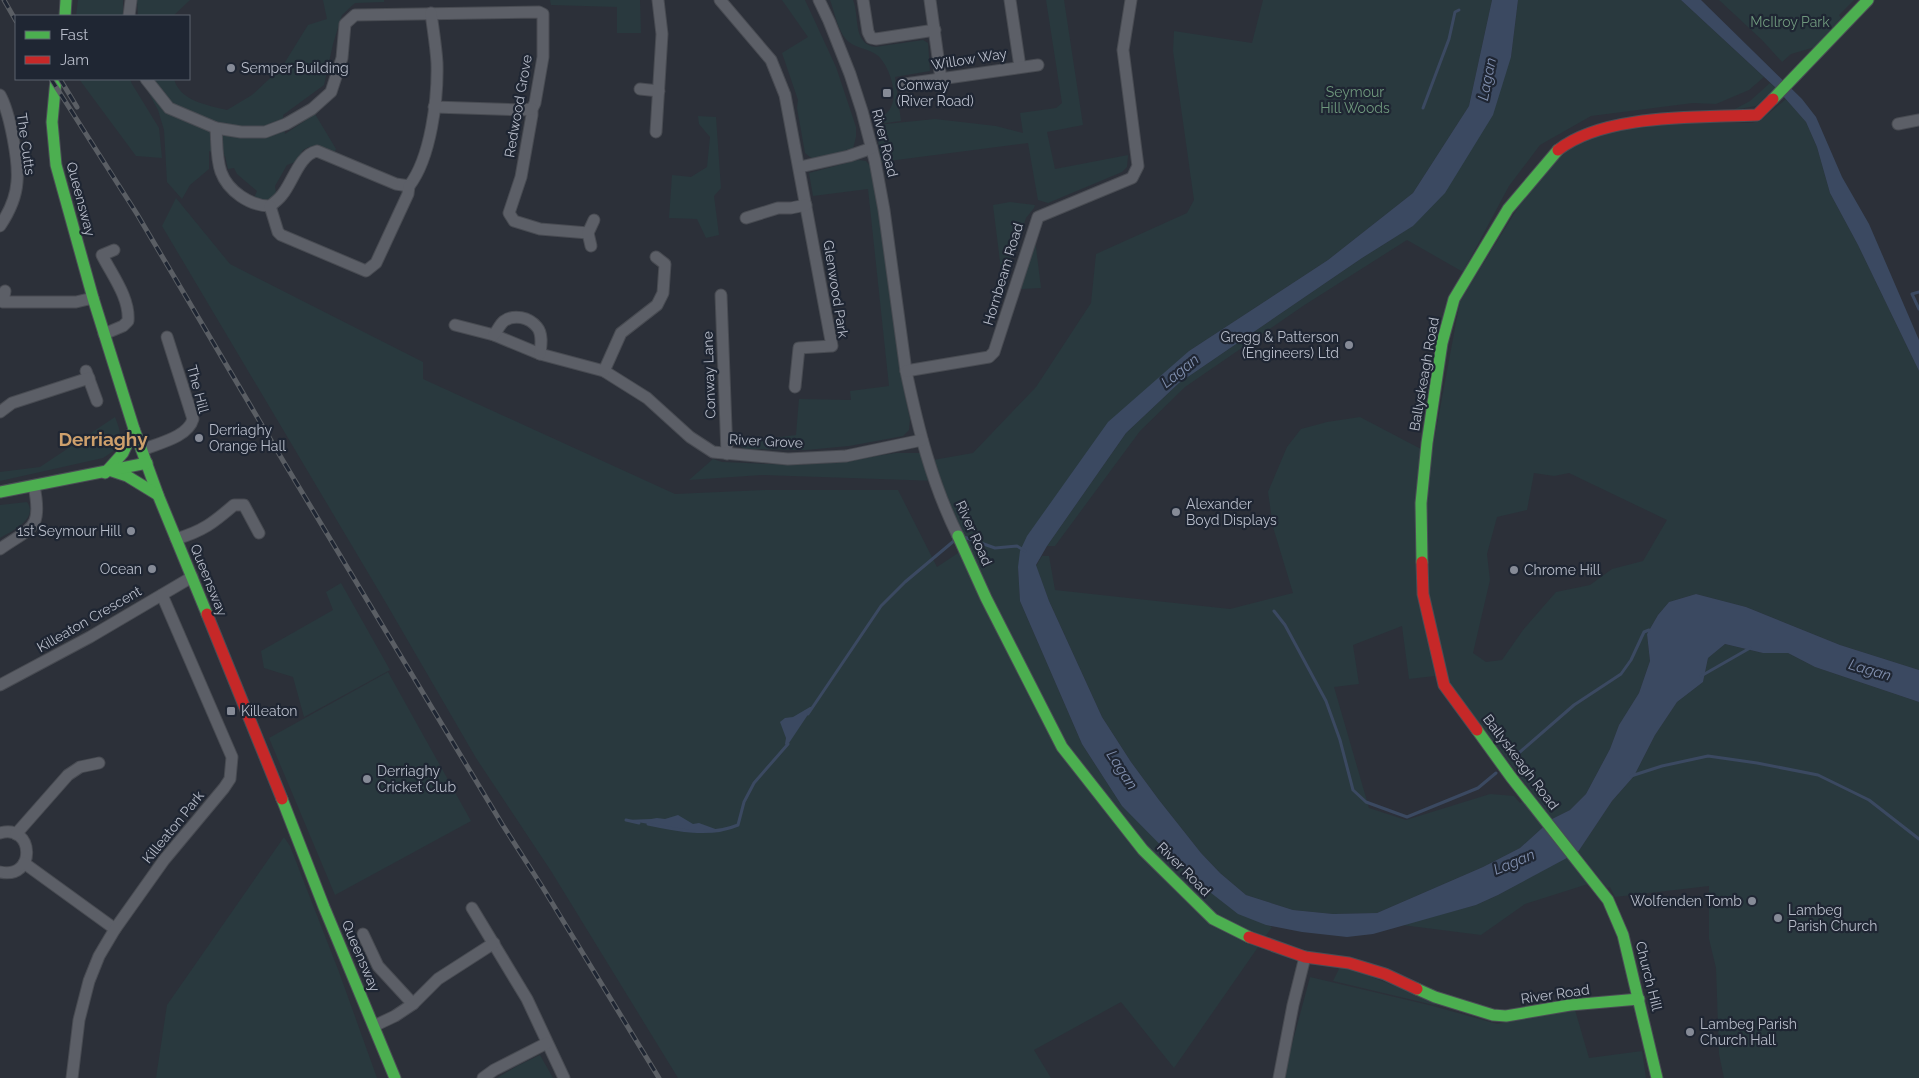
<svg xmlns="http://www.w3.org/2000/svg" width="1919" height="1078" viewBox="0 0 1919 1078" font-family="Raleway,sans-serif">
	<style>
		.green { fill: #29393e; fill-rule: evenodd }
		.water { fill: #3b4961 }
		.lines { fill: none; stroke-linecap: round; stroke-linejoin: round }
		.stream { stroke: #3b4961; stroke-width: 3 }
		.street-casing { stroke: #484b52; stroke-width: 13 }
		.fast-casing { stroke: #4a4d55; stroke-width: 13 }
		.jam-casing { stroke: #4a4d55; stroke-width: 13 }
		.street { stroke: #5c5f67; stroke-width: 11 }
		.fast { stroke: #4caf50; stroke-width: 11 }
		.jam { stroke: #c62828; stroke-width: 11 }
		.rail-casing { stroke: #5a5e64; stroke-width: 5 }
		.rail { stroke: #1f2633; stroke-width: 3; stroke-dasharray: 9; stroke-linecap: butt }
		.poi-dot { fill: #868b97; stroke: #1f2633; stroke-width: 2 }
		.labels { text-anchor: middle; stroke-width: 4.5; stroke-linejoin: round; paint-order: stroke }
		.park-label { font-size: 14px; fill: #6f987d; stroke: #1f2633 }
		.street-label { font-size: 14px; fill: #b7bcc9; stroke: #1f2633 }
		.poi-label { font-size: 14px; fill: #b7bcc9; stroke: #1f2633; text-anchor: start }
		.water-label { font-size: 15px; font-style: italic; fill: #808fae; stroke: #1f2633 }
		.district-label { font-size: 19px; font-weight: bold; fill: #cea06c; stroke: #1f2633 }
	</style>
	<rect width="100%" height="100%" fill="#2c3039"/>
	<g class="green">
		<polygon points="78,0 123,0 123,16 76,16"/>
		<polygon points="137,0 190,0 173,16 138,16"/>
		<path d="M323,0H384V2L355,3L342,15L333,44L324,85L283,115L285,134L315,114L336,149L334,154L315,147H309L303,150L295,162L287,165L275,186L276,194C269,202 263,203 254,198L257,191L237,174L234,168L228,169L225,156L209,151V169L190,185L182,199L167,182L164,130L158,110L141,79H174C180,101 207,105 227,110L252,95L282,67L308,25L327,19Z"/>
		<polygon points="550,0 640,0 641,33 617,33 617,7 551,5"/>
		<polygon points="782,0 805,0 836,67 856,127 856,137 853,148 814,160 805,153 797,108 798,100 782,53 808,37"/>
		<path d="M830,0H853C860,17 852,43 875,47L923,40L928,43L930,71L895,77L901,121L877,124C880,118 888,114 891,107C899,94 888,63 877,55C869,49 856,48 849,42C838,33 835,13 830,0Z"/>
		<polygon points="1046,0 1064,0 1083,125 1047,132 1055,169 1128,155 1127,167 1122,172 1048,203 1038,200 1028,143 881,162 876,125 935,119 996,126 1023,133 1020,113 1056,108 1062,103"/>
		<polygon points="1263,0 1492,0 1469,106 1413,193 1328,260 1189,351 1018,567 1020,601 1082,744 1122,806 1159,841 1266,925 1272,927 1174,1068 1121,1002 1034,1050 1051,1078 678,1078 551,871 476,758 386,603 162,226 176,198 230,264 423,362 423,379 675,494 765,490 898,490 937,567 961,551 938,481 762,475 689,480 713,459 722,462 795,465 831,463 896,453 922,453 933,460 973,453 1036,387 1091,303 1096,254 1187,213 1194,200 1173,51 1174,31 1252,43"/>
		<polygon points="1518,0 1681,0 1764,77 1749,90 1716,104 1693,103 1591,116 1540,145 1509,186 1463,272 1407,240 1303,306 1185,387 1140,431 1055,546 1047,546 1126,433 1179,383 1362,258 1413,226 1511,57"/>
		<polygon points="1719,0 1854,0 1839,15 1841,18 1815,47 1791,54 1782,62 1762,40"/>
		<polygon points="79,79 130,79 132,84 159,128 162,158 136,156"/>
		<polygon points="1770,83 1776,88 1756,106 1733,110 1750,101"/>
		<path d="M1786,99L1806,122L1817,147L1830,193L1858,245L1919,371V670L1840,645L1746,607L1696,594L1669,602L1658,615L1647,634L1650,661L1639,693L1619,725L1610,749L1586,794L1570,810L1552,819L1520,848L1483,867L1377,913L1333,914L1293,910L1246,895L1220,873L1201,853L1159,800L1131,762L1102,717L1049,601L1036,566L1042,556H1049L1055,590L1230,609L1293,593L1273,527L1268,492L1287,447L1301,429L1327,422L1360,417L1421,449L1416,504L1417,596L1435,676L1409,679L1402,626L1353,645L1359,684L1334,687L1369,808L1406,820L1490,794L1514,796L1520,803L1532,793L1450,684L1428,591L1427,501L1431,457L1460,301L1530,188L1560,154L1588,138L1616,130L1659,122L1752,123L1761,120ZM1534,473L1554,476L1569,473L1667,520L1643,561L1612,569L1590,585L1556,592L1523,630L1502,660L1486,662L1473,653L1490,580L1487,554L1497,517L1527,510Z"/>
		<polygon points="698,116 716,117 721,188 714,196 719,235 706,238 697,219 669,218 672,175 691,177 707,167 710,137 699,124"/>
		<polygon points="858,160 866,161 874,170 903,385 910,419 909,430 903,436 849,446 806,450 745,449 735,443 796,435 799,399 851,400 850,391 889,386 868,189 813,196 809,173"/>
		<polygon points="1010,202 1035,205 1034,208 1026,218 1022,230 1018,231 1006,275 1002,277 993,205"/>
		<polygon points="1035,240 1041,288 1021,289"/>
		<path d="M115,417C123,437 124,446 103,458L0,481V472L40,467Z"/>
		<path d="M27,502C39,519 11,532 0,538V505Z"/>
		<polygon points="341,583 390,670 304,717 293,677 264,668 261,651 333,610 326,592"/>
		<polygon points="1725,644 1763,653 1788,653 1815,667 1919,702 1919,1078 1724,1078 1719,1054 1716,968 1709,939 1709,886 1615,897 1610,887 1607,888 1578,852 1612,801 1634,776 1655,735 1677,702 1703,682 1708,658"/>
		<polygon points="388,672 471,821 335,895 269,738"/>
		<polygon points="284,837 290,846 339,972 377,1078 156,1078 167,1005"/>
		<polygon points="1567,857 1588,884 1525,904 1481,935 1402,925 1476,905 1498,895"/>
		<polygon points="1340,967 1349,968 1423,997 1438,1006 1333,981"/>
		<polygon points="1310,977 1433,1006 1497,1024 1575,1010 1589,1058 1642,1051 1646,1078 1283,1078"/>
		<polygon points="540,1055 553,1078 497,1078 517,1066"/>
	</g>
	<g class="water">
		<polygon points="1492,0 1518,0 1511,57 1493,115 1445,193 1413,226 1362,258 1179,383 1126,433 1047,546 1036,565 1049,601 1102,717 1131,762 1159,800 1201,853 1220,873 1246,895 1293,910 1333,914 1377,913 1483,867 1520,848 1552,819 1570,810 1586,794 1610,749 1619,725 1639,693 1650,661 1647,634 1658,615 1669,602 1696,594 1746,607 1840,645 1919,670 1919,702 1815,667 1788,653 1763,653 1725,644 1708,658 1703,682 1677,702 1655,735 1634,776 1612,801 1578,852 1498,895 1476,905 1373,934 1347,937 1302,932 1266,925 1238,914 1197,882 1122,806 1082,744 1020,601 1018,567 1020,551 1027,536 1108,422 1189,351 1328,260 1413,193 1469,106"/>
		<polygon points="1681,0 1701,0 1802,99 1816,117 1842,177 1869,224 1919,340 1919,371 1858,245 1830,193 1817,147 1806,122 1776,88"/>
		<polygon points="810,707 813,707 787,746 785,744 786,738 780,722 785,718 793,717"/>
		<polygon points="678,815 693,824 699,823 718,830 700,833 626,820 651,819 657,818 665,819"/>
	</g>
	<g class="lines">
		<g class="stream">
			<polyline points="1423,108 1449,39 1455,12 1459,10"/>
			<polyline points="1919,292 1912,294 1919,309"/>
			<polyline points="964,537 995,548 1017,546 1025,551"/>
			<polyline points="1274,611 1285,625 1326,701 1340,740 1353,790 1366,802 1407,817 1478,788 1496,773"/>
			<polyline points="1701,676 1750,648"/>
			<polyline points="808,714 881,606 905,582 955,540"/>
			<polyline points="1513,758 1574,705 1621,674 1631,660 1644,632 1649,630"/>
			<polyline points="1631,776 1662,766 1708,756 1757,763 1818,775 1869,800 1919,839"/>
			<polyline points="626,820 639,823"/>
			<path d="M648,824C676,830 710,837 738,825L744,802L754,783L788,744"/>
		</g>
		<defs>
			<g id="street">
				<polyline points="720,0 771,60 785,95 832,346 799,348 795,387"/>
				<path d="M819,0L829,21L850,74L862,111L875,161L884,210L906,371C918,428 932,484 958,536"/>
				<polyline points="863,0 868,32 871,38 876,39 935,30"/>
				<polyline points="930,0 941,79"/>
				<polyline points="1010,0 1020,67"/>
				<polyline points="129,16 131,0"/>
				<polyline points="146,79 169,108 216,128 241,132 265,132 286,124 312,109 331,92 342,58 345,24 355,15 539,12 543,14 543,57 535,103 532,109 532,115 521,177 509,213 514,221 540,229 588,233"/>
				<polyline points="905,84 1038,65"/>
				<polyline points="640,89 659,91"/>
				<path d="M0,95C10,113 19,162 17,182C16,197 8,214 0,226"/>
				<polyline points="434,107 522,110 532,109"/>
				<polyline points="1898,124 1919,120"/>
				<path d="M216,128C217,142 216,158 221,172C228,191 250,206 270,206C274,203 279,199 282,195C293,182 299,155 317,151L396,184L409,186C431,158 438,98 437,63C436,46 433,29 431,13"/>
				<polyline points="656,132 662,34 658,0"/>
				<polyline points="800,167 849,156 872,148"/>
				<polyline points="270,206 278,232 281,235 366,271 376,263 408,194 409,186"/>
				<polyline points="746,218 778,208 791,208 806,205"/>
				<polyline points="591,246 588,233 594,220"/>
				<polyline points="5,291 3,302 76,302 93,298"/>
				<polyline points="721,295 727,454"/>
				<polyline points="455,325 494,335 540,354 604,371 647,398 690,437 713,452 788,459 846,456 922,440"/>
				<path d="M104,334L123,326L128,321C130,298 112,275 102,255L114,250"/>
				<path d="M494,335C497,331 500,324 504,321C514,314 529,317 537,327C543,334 541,346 540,354"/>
				<polyline points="86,371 97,401"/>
				<polyline points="604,371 621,333 657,305 663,293 665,264 656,257"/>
				<polyline points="906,371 989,357 994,352 1038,217 1132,178 1138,166 1123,50 1131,0"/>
				<polyline points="0,412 12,403 89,378"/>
				<path d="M142,450C159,443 188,437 193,419L167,337"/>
				<path d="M176,539C203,531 213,523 234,505H244L259,533"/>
				<path d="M0,549C31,527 43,530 34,486"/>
				<polyline points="0,685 90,637 192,577"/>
				<path d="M0,833C34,823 37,880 0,872"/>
				<polyline points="16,834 68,775 80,767 99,763"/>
				<polyline points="24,863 115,929"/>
				<polyline points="472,908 527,999 564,1078"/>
				<polyline points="363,934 378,966 413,1004"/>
				<polyline points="374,1026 395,1016 413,1004 438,979 494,943"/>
				<polyline points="72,1078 79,1020 89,981 99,956 115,929 164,860 224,788 230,779 232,757 162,595"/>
				<polyline points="483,1078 494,1070 547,1043"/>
				<polyline points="1279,1078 1293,1005 1305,957"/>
			</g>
			<g id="fast">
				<polyline points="65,16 66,0"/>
				<polyline points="56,79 52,122 56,165 93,298 134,429 158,495 207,614"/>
				<polyline points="1773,99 1868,0"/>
				<polyline points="112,471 127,476 158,495"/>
				<polyline points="105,473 123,453 134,429"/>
				<polyline points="0,492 147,463"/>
				<polyline points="958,536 986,598 1062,747 1143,850 1213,919 1249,937"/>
				<polyline points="1422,562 1421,503 1427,443 1442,343 1454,299 1508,209 1558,150"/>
				<polyline points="1477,730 1511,777 1608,900 1623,935 1657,1078"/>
				<polyline points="282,799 324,907 395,1078"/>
				<polyline points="1417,989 1435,997 1493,1015 1506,1016 1570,1005 1639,999"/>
			</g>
			<g id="jam">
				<path d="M1558,150C1605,113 1699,118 1757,115L1773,99"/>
				<polyline points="1422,562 1423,594 1444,685 1477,730"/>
				<polyline points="207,614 282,799"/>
				<polyline points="1249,937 1305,957 1349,963 1385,974 1417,989"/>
			</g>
		</defs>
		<use href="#street" class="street-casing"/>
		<use href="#fast" class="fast-casing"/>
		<use href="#jam" class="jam-casing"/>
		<use href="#street" class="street"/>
		<use href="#fast" class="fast"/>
		<use href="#jam" class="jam"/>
		<defs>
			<g id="rail">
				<polyline points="4,0 16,21"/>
				<polyline points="51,79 137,214 285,464 502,824 543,888 659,1078"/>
				<polyline points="60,79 77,107"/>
			</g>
		</defs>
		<use href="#rail" class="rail-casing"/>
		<use href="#rail" class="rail"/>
	</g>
	<g class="poi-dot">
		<circle cx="231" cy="68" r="5"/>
		<rect x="882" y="88" width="10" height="10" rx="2.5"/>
		<circle cx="1349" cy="345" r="5"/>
		<circle cx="199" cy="438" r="5"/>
		<circle cx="1176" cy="512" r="5"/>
		<circle cx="131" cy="531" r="5"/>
		<circle cx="152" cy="569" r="5"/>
		<circle cx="1514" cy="570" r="5"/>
		<rect x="226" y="706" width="10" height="10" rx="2.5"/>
		<circle cx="367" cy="779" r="5"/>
		<circle cx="1752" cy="901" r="5"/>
		<circle cx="1778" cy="918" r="5"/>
		<circle cx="1690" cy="1032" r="5"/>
	</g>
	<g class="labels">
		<g class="park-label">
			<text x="1790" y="27">McIlroy Park</text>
			<text x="1355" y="97">Seymour<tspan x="1355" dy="16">Hill Woods</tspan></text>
		</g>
		<g class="street-label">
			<text transform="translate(969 59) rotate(-9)" y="5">Willow Way</text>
			<text transform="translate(518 106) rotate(-80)" y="5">Redwood Grove</text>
			<text transform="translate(885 143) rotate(76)" y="5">River Road</text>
			<text transform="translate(26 144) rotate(82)" y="5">The Cutts</text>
			<text transform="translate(81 199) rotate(75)" y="5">Queensway</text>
			<text transform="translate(1003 274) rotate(-73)" y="5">Hornbeam Road</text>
			<text transform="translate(836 289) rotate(81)" y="5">Glenwood Park</text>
			<text transform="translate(1424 374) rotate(-80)" y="5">Ballyskeagh Road</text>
			<text transform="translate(709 375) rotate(-92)" y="5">Conway Lane</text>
			<text transform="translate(198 389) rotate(75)" y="5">The Hill</text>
			<text transform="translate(766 441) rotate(3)" y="5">River Grove</text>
			<text transform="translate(974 533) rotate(66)" y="5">River Road</text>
			<text transform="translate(209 580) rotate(68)" y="5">Queensway</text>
			<text transform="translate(89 619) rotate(-30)" y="5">Killeaton Crescent</text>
			<text transform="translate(1521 762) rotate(53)" y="5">Ballyskeagh Road</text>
			<text transform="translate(173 827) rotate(-51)" y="5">Killeaton Park</text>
			<text transform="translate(1184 869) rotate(45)" y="5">River Road</text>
			<text transform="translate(361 956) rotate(67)" y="5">Queensway</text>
			<text transform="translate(1649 976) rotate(76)" y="5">Church Hill</text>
			<text transform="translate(1555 994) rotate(-8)" y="5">River Road</text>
		</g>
		<g class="poi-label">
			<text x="241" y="73">Semper Building</text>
			<text x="897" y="90">Conway<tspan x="897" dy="16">(River Road)</tspan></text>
			<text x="1339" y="342" text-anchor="end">Gregg &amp; Patterson<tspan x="1339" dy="16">(Engineers) Ltd</tspan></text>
			<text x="209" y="435">Derriaghy<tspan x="209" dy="16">Orange Hall</tspan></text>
			<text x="1186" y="509">Alexander<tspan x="1186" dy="16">Boyd Displays</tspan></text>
			<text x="121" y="536" text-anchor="end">1st Seymour Hill</text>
			<text x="142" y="574" text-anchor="end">Ocean</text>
			<text x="1524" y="575">Chrome Hill</text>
			<text x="241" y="716">Killeaton</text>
			<text x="377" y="776">Derriaghy<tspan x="377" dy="16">Cricket Club</tspan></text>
			<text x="1742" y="906" text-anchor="end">Wolfenden Tomb</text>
			<text x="1788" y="915">Lambeg<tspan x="1788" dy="16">Parish Church</tspan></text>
			<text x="1700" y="1029">Lambeg Parish<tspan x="1700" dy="16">Church Hall</tspan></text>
		</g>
		<g class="water-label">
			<text transform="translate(1487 79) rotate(-79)" y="5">Lagan</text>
			<text transform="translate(1180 371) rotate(-39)" y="5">Lagan</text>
			<text transform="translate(1870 670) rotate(16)" y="5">Lagan</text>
			<text transform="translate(1122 770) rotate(57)" y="5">Lagan</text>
			<text transform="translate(1514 862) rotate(-23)" y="5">Lagan</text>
		</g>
		<g class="district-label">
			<text x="103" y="446">Derriaghy</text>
		</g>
	</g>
	<rect x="15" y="15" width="175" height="65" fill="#1f2633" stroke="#5c626f"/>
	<rect x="25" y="31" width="25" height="8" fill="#4caf50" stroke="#5c626f"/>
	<text x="60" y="40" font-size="15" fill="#b7bcc9">Fast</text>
	<rect x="25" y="56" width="25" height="8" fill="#c62828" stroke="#5c626f"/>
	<text x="60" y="65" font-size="15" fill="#b7bcc9">Jam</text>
</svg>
